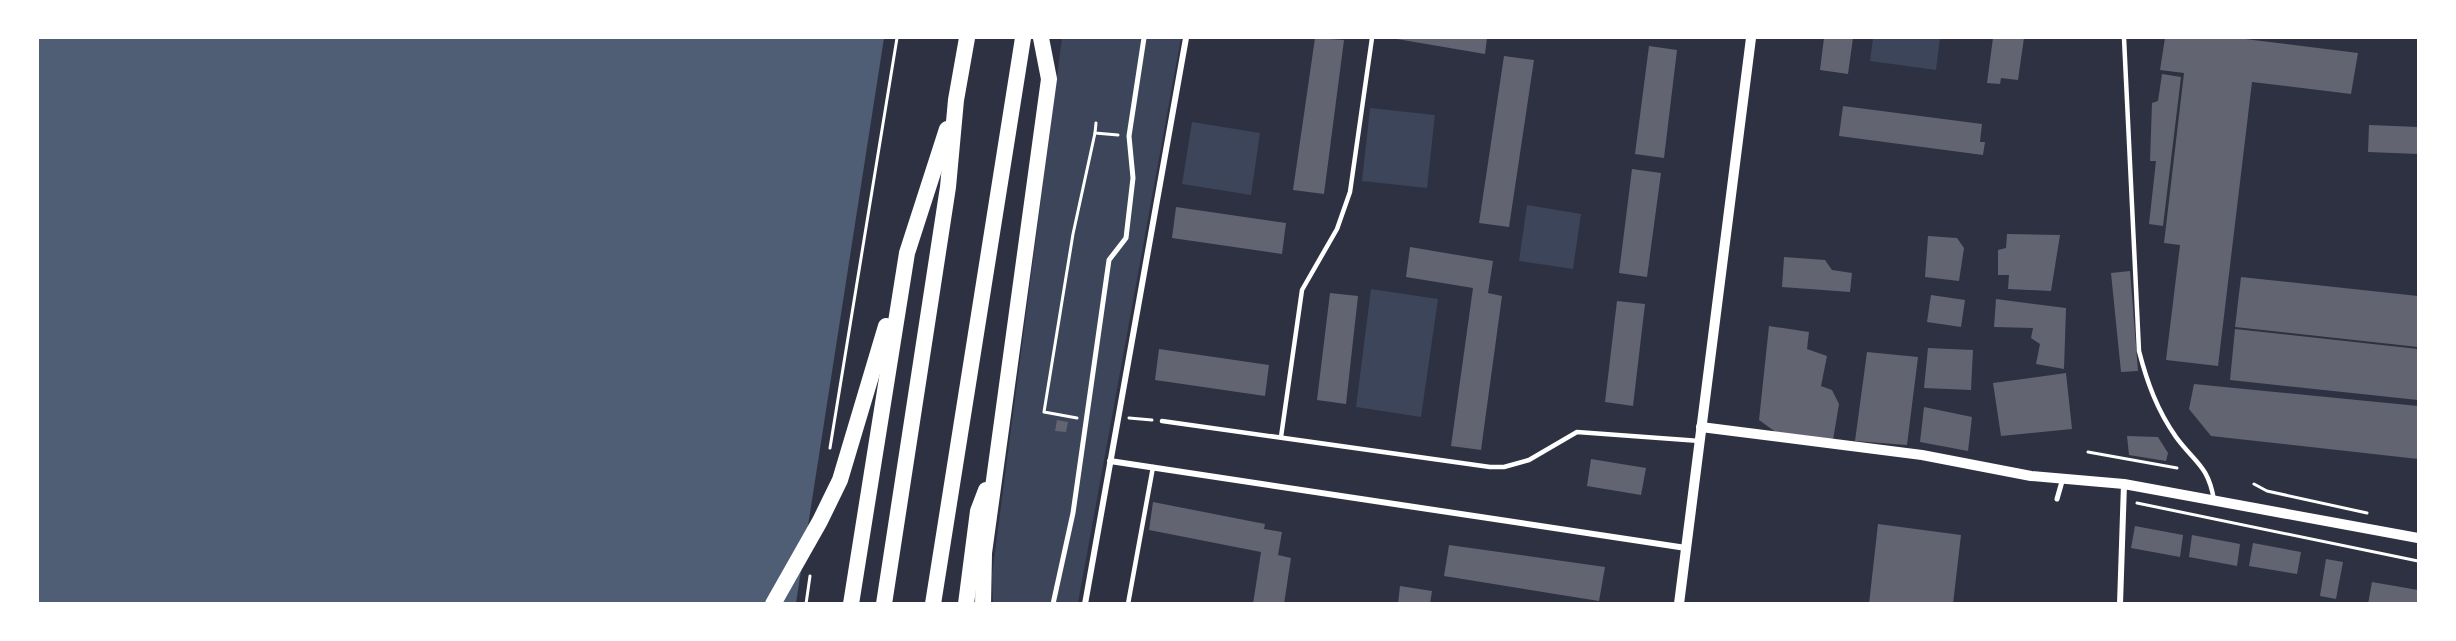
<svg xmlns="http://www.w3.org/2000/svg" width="2456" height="641" viewBox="0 0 2456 641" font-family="'Golos Text',sans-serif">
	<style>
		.green { fill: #3c4559 }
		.water { fill: #4f5d75 }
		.building { fill: #626471 }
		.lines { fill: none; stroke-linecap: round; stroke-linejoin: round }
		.path { stroke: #fff; stroke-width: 3 }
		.service { stroke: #fff; stroke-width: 4.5 }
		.pedestrian { stroke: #fff; stroke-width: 5 }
		.minor { stroke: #fff; stroke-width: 6 }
		.tertiary { stroke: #fff; stroke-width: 10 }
		.trunk { stroke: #fff; stroke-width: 16 }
	</style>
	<rect width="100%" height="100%" fill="#2d3142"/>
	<g class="green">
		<polygon points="1062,38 1181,38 1078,603 993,603 992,575"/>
		<polygon points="1873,38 1940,38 1936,70 1870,61"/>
		<polygon points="1370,108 1435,115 1427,188 1362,181"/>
		<polygon points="1192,122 1260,133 1251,195 1182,184"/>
		<polygon points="1527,205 1581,214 1573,269 1519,261"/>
		<polygon points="1371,289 1438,299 1421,417 1356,407"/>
	</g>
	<polygon class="water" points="38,38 884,38 796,603 38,603"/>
	<g class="building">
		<polygon points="1315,38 1344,40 1324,194 1293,190"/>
		<polygon points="1391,38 1487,38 1485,54"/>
		<polygon points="1824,38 1853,38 1848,74 1820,70"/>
		<polygon points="1993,38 2024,38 2018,80 2001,78 2000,84 1987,83"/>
		<polygon points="2165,38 2237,38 2358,53 2351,94 2252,82 2218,366 2166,360 2180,245 2164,243 2184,73 2160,70"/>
		<polygon points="1649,46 1677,50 1664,158 1635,154"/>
		<polygon points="1504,56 1534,60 1509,227 1479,223"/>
		<polygon points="2162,74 2181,77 2163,226 2149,224 2156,161 2150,161 2152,103 2158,101"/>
		<polygon points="1843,106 1982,124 1980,142 1985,142 1983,155 1839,136"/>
		<polygon points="2369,125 2418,127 2418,154 2368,152"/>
		<polygon points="1632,169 1661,173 1647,277 1619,273"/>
		<polygon points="1176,207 1286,223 1282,254 1172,238"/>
		<polygon points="2007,234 2060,235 2051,291 2008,289 2009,275 1998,275 1998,250 2006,248"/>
		<polygon points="1928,236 1957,238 1964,248 1959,281 1925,277"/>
		<polygon points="1410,247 1493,261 1488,293 1502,296 1481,450 1451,446 1473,288 1406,277"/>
		<polygon points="1784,257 1825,260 1832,270 1852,273 1850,292 1782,287"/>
		<polygon points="2130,271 2138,371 2121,372 2111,273"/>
		<polygon points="2241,277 2418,296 2418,347 2235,327"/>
		<polygon points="1330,293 1358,296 1346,404 1317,400"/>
		<polygon points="1931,295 1965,300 1961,327 1927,322"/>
		<polygon points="1996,299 2066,308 2064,369 2036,364 2040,344 2031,338 2033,328 1994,327"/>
		<polygon points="1617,301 1645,304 1633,406 1605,402"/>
		<polygon points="1769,326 1809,332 1807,349 1827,356 1821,386 1832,390 1839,404 1833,440 1777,433 1759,420"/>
		<polygon points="2235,329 2418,349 2418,400 2230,380"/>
		<polygon points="1928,348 1973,350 1971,390 1924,388"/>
		<polygon points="1159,349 1269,365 1265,396 1155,380"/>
		<polygon points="1867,352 1918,357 1907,445 1855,441"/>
		<polygon points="2066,373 2072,429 2001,436 1993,383"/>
		<polygon points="2194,384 2418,406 2418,459 2211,436 2189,409"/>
		<polygon points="1924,407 1972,417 1968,451 1920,442"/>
		<polygon points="1057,420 1068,422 1066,432 1055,431"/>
		<polygon points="2127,436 2158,437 2168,453 2166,461 2129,455"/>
		<polygon points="1591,459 1646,468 1641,495 1587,486"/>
		<polygon points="1153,502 1265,524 1264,529 1282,532 1278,555 1291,558 1284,604 1253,604 1261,552 1149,530"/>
		<polygon points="1878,524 1961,535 1953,604 1869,604"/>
		<polygon points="2135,526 2183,535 2180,557 2131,548"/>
		<polygon points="2192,535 2240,544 2237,566 2189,557"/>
		<polygon points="2253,543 2301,552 2297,574 2249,566"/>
		<polygon points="1449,545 1605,567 1599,601 1444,576"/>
		<polygon points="2326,559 2343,562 2336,599 2320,596"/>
		<polygon points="2372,582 2418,590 2418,604 2368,604"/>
		<polygon points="1400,586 1432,591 1430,604 1398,604"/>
	</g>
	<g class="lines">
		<g class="path">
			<polyline points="1096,123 1095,133 1118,135"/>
			<polyline points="1077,418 1044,412 1073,234 1095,133"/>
			<polyline points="1129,418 1152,420"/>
			<polyline points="830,448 897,38"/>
			<polyline points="2088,452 2177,468"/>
			<polyline points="2254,484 2267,491 2367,513"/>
			<polyline points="2137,503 2418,561"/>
			<polyline points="806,604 810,576"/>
		</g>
		<g class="service">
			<path d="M2124,38L2139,351C2147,382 2157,410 2176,437C2195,463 2208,465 2214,500"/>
			<polyline points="1162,421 1490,467 1504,467 1529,460 1577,432 1700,441"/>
			<polyline points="1281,437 1302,290 1337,229 1350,192 1372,38"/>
			<polyline points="1128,604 1153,467"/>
		</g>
		<g class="pedestrian">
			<polyline points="2057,499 2063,478"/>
			<polyline points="1053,604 1073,513 1109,260 1126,238 1133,178 1129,136 1144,38"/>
		</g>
		<g class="minor">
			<polyline points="1110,461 1686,548"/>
			<polyline points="1085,604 1186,38"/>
			<polyline points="2120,604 2124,484"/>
		</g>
		<g class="tertiary">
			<polyline points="1701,427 1922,455 2031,476 2124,484 2418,538"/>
			<polyline points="1679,604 1751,38"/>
		</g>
		<g class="trunk">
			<polyline points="773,604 820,521 840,480 886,326"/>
			<polyline points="851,604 907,253 947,129"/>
			<polyline points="884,604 948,187 956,100 967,38"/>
			<polyline points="933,604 1023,38"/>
			<polyline points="966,604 978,511 986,490"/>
			<polyline points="983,604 984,553 1049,79 1041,38"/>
		</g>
	</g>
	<rect width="2456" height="641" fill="none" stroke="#ffffff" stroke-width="78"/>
</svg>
